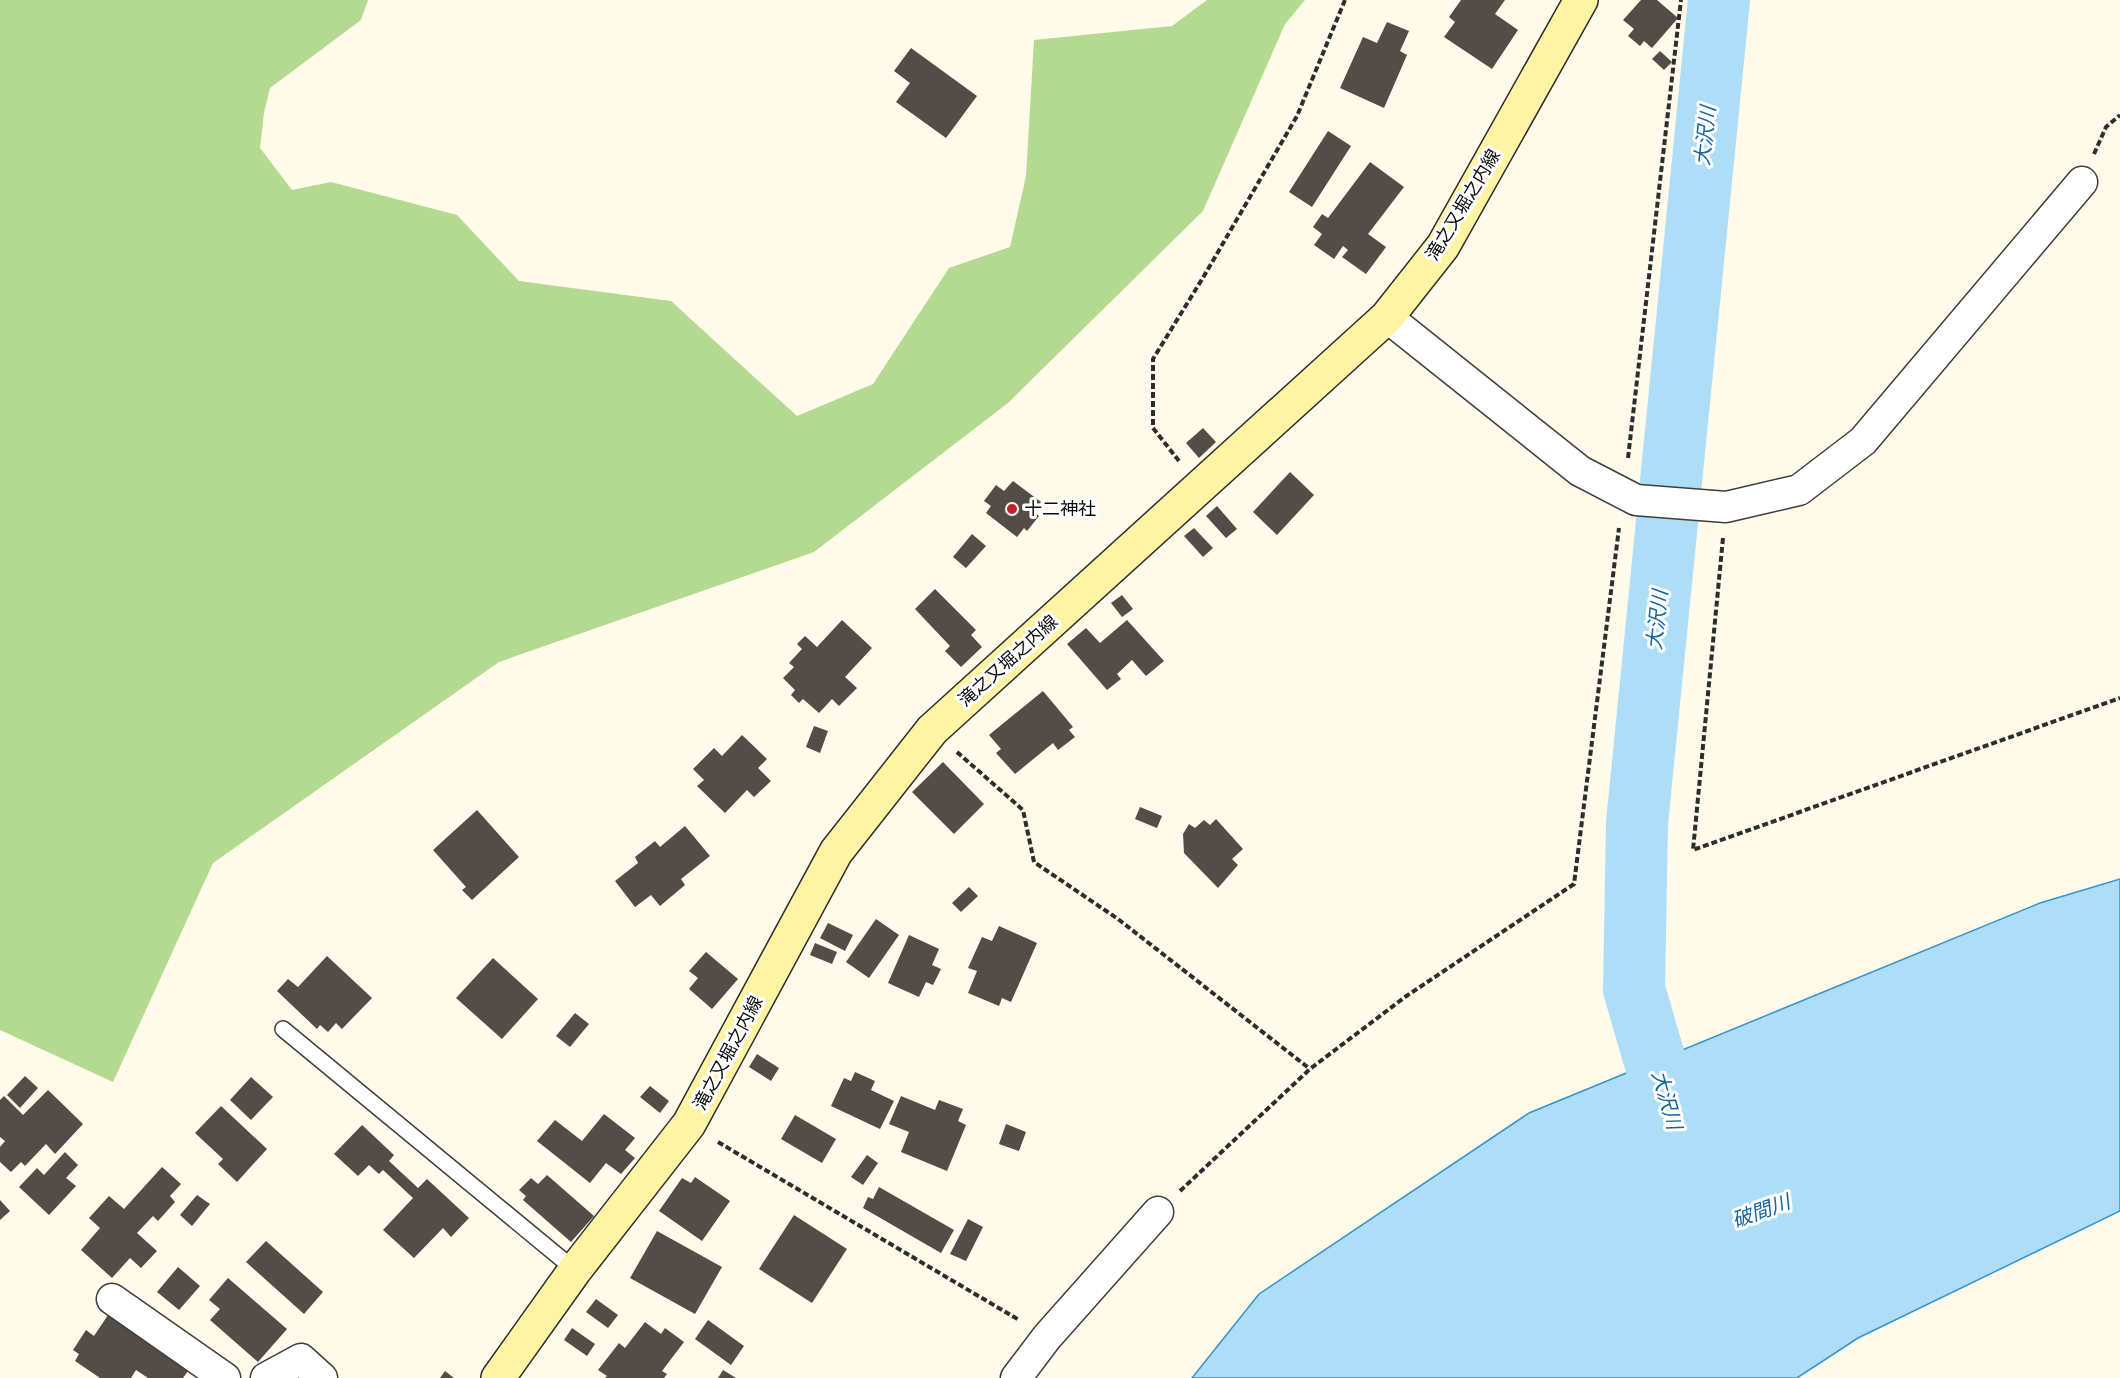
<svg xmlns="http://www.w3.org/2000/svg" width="2120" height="1378" viewBox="0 0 2120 1378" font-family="Bitter,'Noto Sans JP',serif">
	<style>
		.forest { fill: #b4da92 }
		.water { fill: #adddf7; stroke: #3394d0; stroke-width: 1.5 }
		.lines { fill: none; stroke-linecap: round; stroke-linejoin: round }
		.river { stroke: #adddf7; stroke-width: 62 }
		.building { fill: #544c47 }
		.service-casing { stroke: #3e3e3e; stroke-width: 18 }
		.minor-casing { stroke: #3e3e3e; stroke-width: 33 }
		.secondary-casing { stroke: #2d2d2d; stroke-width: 36 }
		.path { stroke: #2d2d2d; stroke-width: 4; stroke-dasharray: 6 3; stroke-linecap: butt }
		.service { stroke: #fff; stroke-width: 15 }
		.minor { stroke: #fff; stroke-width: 30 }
		.secondary { stroke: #fff4a4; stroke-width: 33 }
		.poi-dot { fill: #bd212b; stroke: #fff; stroke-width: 2 }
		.labels { text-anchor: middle; stroke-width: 6; stroke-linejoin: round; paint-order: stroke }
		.street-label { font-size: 18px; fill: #0b0b0b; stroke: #fff }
		.poi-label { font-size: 18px; fill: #0b0b0b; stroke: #fff; text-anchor: start }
		.water-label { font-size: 20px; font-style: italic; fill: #13649f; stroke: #fff }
	</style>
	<rect width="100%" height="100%" fill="#fffae9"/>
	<polygon class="forest" points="0,0 368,0 361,20 270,88 264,113 260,148 292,190 331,182 457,215 519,281 671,301 797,416 873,384 949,268 1010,247 1026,176 1034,40 1172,26 1207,0 1305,0 1285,24 1203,211 1008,403 814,552 499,662 213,863 113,1082 0,1030"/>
	<polygon class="water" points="2120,879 2120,1211 1858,1338 1797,1378 1192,1378 1259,1294 1529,1113 2040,903"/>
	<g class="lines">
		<polyline class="river" points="1679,1144 1634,989 1637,823 1719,0"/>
	</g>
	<g class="building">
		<polygon points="1461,0 1505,0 1495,14 1518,30 1492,69 1444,37 1455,22 1449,17"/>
		<polygon points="1641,0 1657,0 1678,18 1652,48 1644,41 1640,46 1628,36 1634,29 1623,20"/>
		<polygon points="1387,22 1409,31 1400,51 1407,55 1384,108 1340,88 1363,37 1377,43"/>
		<polygon points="911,48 977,96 946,138 896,102 910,83 894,71"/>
		<polygon points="1660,51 1672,62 1664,70 1652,59"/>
		<polygon points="1328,131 1351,146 1312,207 1289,192"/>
		<polygon points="1370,162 1404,187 1368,234 1386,247 1366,274 1342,257 1348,250 1343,246 1334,259 1314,245 1322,234 1313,227 1322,214 1328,218"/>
		<polygon points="1203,428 1216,442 1199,458 1186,443"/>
		<polygon points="1290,472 1314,495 1277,535 1253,512"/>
		<polygon points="1013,481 1041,502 1033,511 1039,516 1027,531 1024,528 1017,537 986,513 991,506 984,501 996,485 1004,491"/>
		<polygon points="1217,506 1237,529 1226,538 1206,516"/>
		<polygon points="1194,528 1213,548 1203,557 1184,536"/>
		<polygon points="972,534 986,546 966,568 953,557"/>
		<polygon points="935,589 976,630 971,635 982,647 961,667 945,651 950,646 915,609"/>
		<polygon points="1122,595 1133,609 1122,617 1111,603"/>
		<polygon points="842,620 872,648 845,677 857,688 839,706 832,699 819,713 803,699 799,703 791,695 795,690 783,678 794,667 789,663 802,649 797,644 805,636 817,647"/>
		<polygon points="1127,620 1164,661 1146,676 1132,660 1117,674 1121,679 1107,690 1067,644 1086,628 1100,643"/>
		<polygon points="1043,691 1073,727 1069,730 1075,737 1058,750 1053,743 1015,774 996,753 1001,749 989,735"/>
		<polygon points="814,726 828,731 820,753 806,747"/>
		<polygon points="742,735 767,759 758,768 771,781 754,797 747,790 725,813 697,786 704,780 693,769 714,748 722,756"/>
		<polygon points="943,762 984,804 954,834 912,792"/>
		<polygon points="1140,807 1162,816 1157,828 1135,819"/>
		<polygon points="477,810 519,857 472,900 462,890 466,887 433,850"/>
		<polygon points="1216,819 1243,849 1232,859 1238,865 1218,888 1184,853 1183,834 1189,824 1195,828 1204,820 1210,825"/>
		<polygon points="685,826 710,856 681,879 685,885 660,906 651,895 635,907 615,881 638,863 635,857 655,841 660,847"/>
		<polygon points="969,887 978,896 961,912 952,903"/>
		<polygon points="876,919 899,935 869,978 846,962"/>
		<polygon points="828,923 853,935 845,951 820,938"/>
		<polygon points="999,926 1037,943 1011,1002 1002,998 999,1006 968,993 977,971 968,968 982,937 992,941"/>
		<polygon points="909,935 939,949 932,965 941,969 933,985 926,982 919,997 888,983"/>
		<polygon points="815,943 837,952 832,964 810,955"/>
		<polygon points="706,952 738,979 712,1009 689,989 698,978 689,971"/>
		<polygon points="327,956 372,998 342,1029 336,1023 328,1032 320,1025 317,1029 277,991 288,979 298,987"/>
		<polygon points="493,958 538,999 502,1039 456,998"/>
		<polygon points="575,1013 589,1024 570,1047 556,1036"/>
		<polygon points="757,1054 779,1068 771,1081 749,1067"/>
		<polygon points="855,1072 875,1081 871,1090 894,1101 880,1129 831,1106 844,1078 851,1081"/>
		<polygon points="25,1076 38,1088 20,1108 7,1095"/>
		<polygon points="251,1077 273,1097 251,1120 230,1100"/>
		<polygon points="650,1086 669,1101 660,1113 640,1097"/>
		<polygon points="48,1090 83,1124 55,1154 46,1144 25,1166 21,1162 11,1172 0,1162 0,1147 5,1141 0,1137 0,1100 4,1096 23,1115"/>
		<polygon points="901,1096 935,1110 939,1100 963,1109 958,1121 966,1125 947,1171 901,1152 909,1132 889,1124"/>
		<polygon points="221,1106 267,1149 237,1182 218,1164 223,1159 195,1133"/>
		<polygon points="604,1114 635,1138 625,1150 635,1158 621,1174 606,1163 590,1183 537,1141 555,1120 582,1141"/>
		<polygon points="795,1115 836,1139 822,1163 781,1139"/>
		<polygon points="1006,1124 1026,1132 1019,1151 999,1144"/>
		<polygon points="362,1125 394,1155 389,1161 418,1188 427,1179 469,1218 451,1237 443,1228 414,1258 383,1230 413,1198 383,1170 379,1174 369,1165 358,1176 334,1154"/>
		<polygon points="65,1152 78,1165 66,1178 76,1186 49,1215 19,1187 37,1168 44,1175"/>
		<polygon points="867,1155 878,1163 863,1185 851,1177"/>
		<polygon points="162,1167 181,1184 170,1196 175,1202 158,1221 153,1216 137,1233 157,1251 141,1268 130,1258 112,1278 81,1250 100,1228 89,1218 109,1196 124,1209"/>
		<polygon points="547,1175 594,1216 571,1242 523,1200 526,1196 519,1190 531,1178 538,1184"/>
		<polygon points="695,1177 730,1201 702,1241 659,1211 682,1178 691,1183"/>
		<polygon points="879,1187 954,1230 941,1253 863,1208 868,1197 873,1199"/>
		<polygon points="197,1195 210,1204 192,1226 180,1215"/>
		<polygon points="0,1200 10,1211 0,1220"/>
		<polygon points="794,1215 847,1249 812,1303 759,1269"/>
		<polygon points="968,1219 983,1227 966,1261 950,1254"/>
		<polygon points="657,1231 722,1267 695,1314 630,1278"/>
		<polygon points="266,1241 323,1292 304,1314 246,1262"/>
		<polygon points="178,1267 200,1286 179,1310 157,1292"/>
		<polygon points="228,1278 287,1329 258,1362 210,1320 220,1309 209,1300"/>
		<polygon points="596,1299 618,1315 608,1328 586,1312"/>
		<polygon points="110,1312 156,1344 154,1347 188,1371 183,1378 148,1378 136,1370 131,1378 100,1378 75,1361 79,1354 73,1350 86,1330 94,1336"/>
		<polygon points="708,1320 744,1346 731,1365 695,1339"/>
		<polygon points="645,1322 661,1334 665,1328 684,1342 662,1371 667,1374 664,1378 605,1378 607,1376 598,1370 619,1343 625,1348"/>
		<polygon points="572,1328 595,1344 587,1356 564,1340"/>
		<polygon points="723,1370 736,1378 718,1378"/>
		<polygon points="445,1371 454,1378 440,1378"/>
	</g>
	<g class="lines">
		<defs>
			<polyline id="service" points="283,1029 575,1270"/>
			<g id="minor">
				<polyline points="1387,317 1580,471 1636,500 1726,507 1799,490 1863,441 2082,182"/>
				<polyline points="112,1299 225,1378"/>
				<polyline points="266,1378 301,1359 322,1378"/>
				<polyline points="1016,1378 1047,1337 1158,1212"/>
			</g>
			<polyline id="secondary" points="498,1378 575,1270 689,1124 836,852 932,730 1387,317 1443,246 1581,0"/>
		</defs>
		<use href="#service" class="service-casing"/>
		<use href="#minor" class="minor-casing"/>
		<use href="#secondary" class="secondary-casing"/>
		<g class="path">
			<polyline points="2094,154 2106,127 2120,115"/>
			<polyline points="1628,458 1681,0"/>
			<polyline points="1179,461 1153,428 1153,359 1204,276 1297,116 1345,0"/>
			<polyline points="1723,538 1693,850 2120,698"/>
			<polyline points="957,752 1023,810 1034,862 1118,919 1310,1069"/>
			<polyline points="718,1142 1019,1320"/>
			<polyline points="1180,1191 1310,1069 1405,997 1574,884 1619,528"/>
		</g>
		<use href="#service" class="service"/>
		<use href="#minor" class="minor"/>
		<use href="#secondary" class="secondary"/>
	</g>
	<circle class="poi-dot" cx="1012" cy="509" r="6"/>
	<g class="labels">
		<g class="street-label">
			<text transform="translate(1463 205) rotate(-59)" y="6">滝之又堀之内線</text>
			<text transform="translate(1008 661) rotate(-42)" y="6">滝之又堀之内線</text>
			<text transform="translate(728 1053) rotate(-62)" y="6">滝之又堀之内線</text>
		</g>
		<g class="poi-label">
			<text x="1024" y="515">十二神社</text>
		</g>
		<g class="water-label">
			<text transform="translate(1705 136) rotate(-84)" y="7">大沢川</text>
			<text transform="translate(1657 620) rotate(-84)" y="7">大沢川</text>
			<text transform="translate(1667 1100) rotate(74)" y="7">大沢川</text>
			<text transform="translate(1761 1211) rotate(-20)" y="7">破間川</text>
		</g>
	</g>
</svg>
